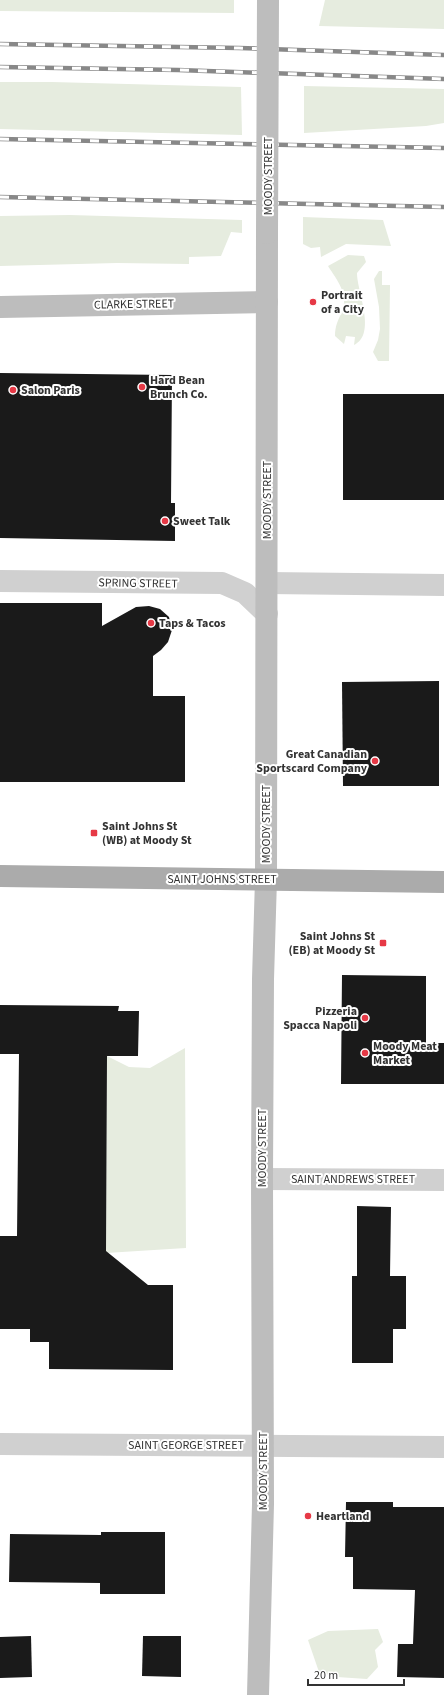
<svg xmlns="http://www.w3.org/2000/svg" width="444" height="1695" viewBox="0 0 444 1695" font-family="'Source Sans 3',sans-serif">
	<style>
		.green { fill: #e6ecdf }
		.building { fill: #1a1a1a }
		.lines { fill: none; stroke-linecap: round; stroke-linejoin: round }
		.street { stroke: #d0d0d0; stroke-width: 22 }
		.secondary { stroke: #bdbdbd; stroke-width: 22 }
		.primary { stroke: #ababab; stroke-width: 22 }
		.rail-casing { stroke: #888; stroke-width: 4.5 }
		.rail { stroke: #fff; stroke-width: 3; stroke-dasharray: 9; stroke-linecap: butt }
		.secondary-bridge { stroke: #bdbdbd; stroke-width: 22 }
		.poi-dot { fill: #e63946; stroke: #fff; stroke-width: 1.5 }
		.labels { text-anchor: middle; stroke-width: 4; stroke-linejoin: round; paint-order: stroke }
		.street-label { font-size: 12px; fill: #333; stroke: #fff }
		.poi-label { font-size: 12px; font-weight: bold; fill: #333; stroke: #fff; text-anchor: start }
	</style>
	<rect width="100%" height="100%" fill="#fff"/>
	<g class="green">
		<polygon points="0,0 234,0 234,13 0,11"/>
		<polygon points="325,0 444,0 444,29 319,26"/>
		<polygon points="0,82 52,82 241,87 242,135 0,129"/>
		<polygon points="304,86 444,89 444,123 426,126 304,133"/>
		<polygon points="70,215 242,220 242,233 231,232 221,256 189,257 189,264 117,263 0,266 0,216"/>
		<polygon points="303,217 383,220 391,246 346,244 321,257 320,247 311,248 303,244"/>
		<path d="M348,255L364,256L366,262L357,273C357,292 377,334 354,345L355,337L346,336L344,344L335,336C335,326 338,320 342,312C349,294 337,280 328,266Z"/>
		<polygon points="379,271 382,271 382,285 390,285 389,361 378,361 373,352 378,340 380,329 379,307 374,279"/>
		<polygon points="185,1048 186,1248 106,1253 107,1056 129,1067 150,1068"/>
		<polygon points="378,1629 383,1642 375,1650 378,1667 367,1679 337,1677 319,1672 308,1640 328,1631"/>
	</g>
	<g class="building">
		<polygon points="0,373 172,375 171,503 175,503 175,541 0,538"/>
		<rect x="343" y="394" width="101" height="106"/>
		<polygon points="0,603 102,603 102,626 136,607 149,606 160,609 169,617 172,630 168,642 161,650 153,656 153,696 185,696 185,782 0,782"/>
		<polygon points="439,681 439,786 343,786 342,682"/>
		<polygon points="342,975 426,976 426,1043 444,1043 444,1084 341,1084"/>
		<polygon points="0,1005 119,1006 118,1011 139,1011 138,1056 107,1056 106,1251 148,1285 173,1285 173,1370 49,1369 49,1342 30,1342 30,1329 0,1329 0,1236 17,1236 19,1054 0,1054"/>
		<polygon points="357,1206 391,1207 390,1276 406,1276 406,1329 393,1329 393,1363 352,1363 352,1276 357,1276"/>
		<polygon points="346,1502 393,1502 393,1507 444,1507 444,1678 397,1677 398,1644 413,1644 415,1590 353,1589 353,1557 345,1557"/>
		<polygon points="101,1532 165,1532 165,1594 100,1594 100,1583 9,1582 10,1534 101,1535"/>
		<polygon points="31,1636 32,1677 0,1678 0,1637"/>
		<polygon points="143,1636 181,1636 181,1677 142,1676"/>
	</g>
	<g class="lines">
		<g class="street">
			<polyline points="0,581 222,583 245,593 267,614"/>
			<polyline points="267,583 444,585"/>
			<polyline points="262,1179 444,1180"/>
			<polyline points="0,1444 444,1447"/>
		</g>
		<g class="secondary">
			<polyline points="0,307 267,302"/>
			<polyline points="258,1695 263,1504 262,1179 263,979 266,879 267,233"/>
		</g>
		<polyline class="primary" points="0,876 444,882"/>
		<defs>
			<g id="rail">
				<polyline points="0,44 239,48 444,55"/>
				<polyline points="0,67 178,70 444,79"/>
				<polyline points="0,139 444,148"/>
				<polyline points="0,197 444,207"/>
			</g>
		</defs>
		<use href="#rail" class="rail-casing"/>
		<use href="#rail" class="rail"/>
		<polyline class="secondary-bridge" points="267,233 268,0"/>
	</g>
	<g class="poi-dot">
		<circle cx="313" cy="302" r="4"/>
		<circle cx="142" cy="387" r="4"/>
		<circle cx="13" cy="390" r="4"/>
		<circle cx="165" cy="521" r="4"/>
		<circle cx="151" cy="623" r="4"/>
		<circle cx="375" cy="761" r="4"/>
		<rect x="90" y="829" width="8" height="8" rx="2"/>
		<rect x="379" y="939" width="8" height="8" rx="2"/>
		<circle cx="365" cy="1018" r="4"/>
		<circle cx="365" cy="1053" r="4"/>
		<circle cx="308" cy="1516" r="4"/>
	</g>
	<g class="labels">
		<g class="street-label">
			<text transform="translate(268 176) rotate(-90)" y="4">MOODY STREET</text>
			<text transform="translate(134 304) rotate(-1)" y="4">CLARKE STREET</text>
			<text transform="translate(267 500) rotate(-90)" y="4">MOODY STREET</text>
			<text transform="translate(138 583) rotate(1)" y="4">SPRING STREET</text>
			<text transform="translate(266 824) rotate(-90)" y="4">MOODY STREET</text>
			<text x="222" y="883">SAINT JOHNS STREET</text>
			<text transform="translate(262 1148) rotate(-90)" y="4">MOODY STREET</text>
			<text x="353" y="1183">SAINT ANDREWS STREET</text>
			<text x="186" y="1449">SAINT GEORGE STREET</text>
			<text transform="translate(263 1471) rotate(-90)" y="4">MOODY STREET</text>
		</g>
		<g class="poi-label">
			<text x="321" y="299">Portrait<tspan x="321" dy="14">of a City</tspan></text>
			<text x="150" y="384">Hard Bean<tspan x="150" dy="14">Brunch Co.</tspan></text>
			<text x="21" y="394">Salon Paris</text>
			<text x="173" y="525">Sweet Talk</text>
			<text x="159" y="627">Taps &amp; Tacos</text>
			<text x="367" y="758" text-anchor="end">Great Canadian<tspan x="367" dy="14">Sportscard Company</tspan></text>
			<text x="102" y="830">Saint Johns St<tspan x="102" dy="14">(WB) at Moody St</tspan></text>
			<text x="375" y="940" text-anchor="end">Saint Johns St<tspan x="375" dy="14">(EB) at Moody St</tspan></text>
			<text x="357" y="1015" text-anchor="end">Pizzeria<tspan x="357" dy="14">Spacca Napoli</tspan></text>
			<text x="373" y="1050">Moody Meat<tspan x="373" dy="14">Market</tspan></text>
			<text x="316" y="1520">Heartland</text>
		</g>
	</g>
	<path d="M308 1679v6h96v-6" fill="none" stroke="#333333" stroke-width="2"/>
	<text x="314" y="1679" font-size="12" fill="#333333" stroke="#ffffff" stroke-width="3" paint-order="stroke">20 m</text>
</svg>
